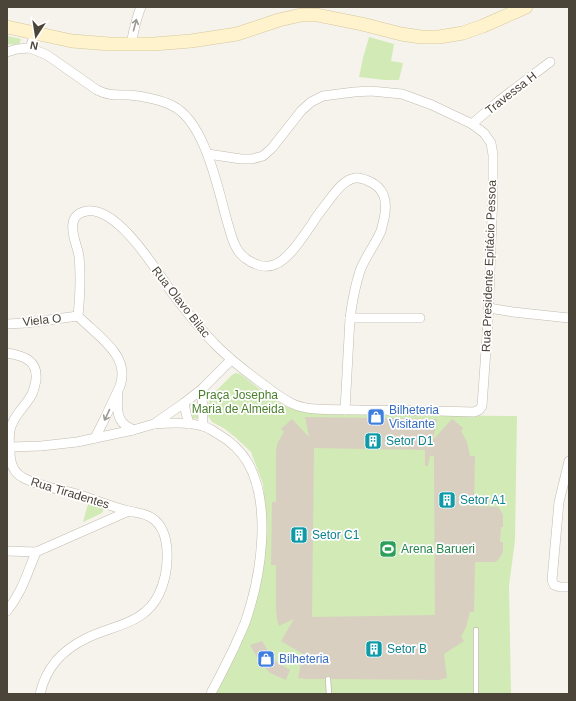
<svg xmlns="http://www.w3.org/2000/svg" width="576" height="701" viewBox="0 0 576 701" font-family="Helvetica,sans-serif">
	<style>
		.green { fill: #d2eab5 }
		.building { fill: #d8cfc1; fill-rule: evenodd }
		.lines { fill: none; stroke-linecap: round; stroke-linejoin: round }
		.lane-casing { stroke: #c2bbae; stroke-width: 6 }
		.street-casing { stroke: #c2bbae; stroke-width: 10 }
		.secondary-casing { stroke: #d6c79b; stroke-width: 14 }
		.lane { stroke: #fff; stroke-width: 4.5 }
		.street { stroke: #fff; stroke-width: 9 }
		.secondary { stroke: #fff3cd; stroke-width: 13 }
		.oneway { stroke: #9c9892 }
		.labels { text-anchor: middle; stroke-width: 3.5; stroke-linejoin: round; paint-order: stroke }
		.street-label { font-size: 12px; fill: #4b4439; stroke: #fff }
		.park-label { font-size: 12px; fill: #4a7f2a; stroke: #fff }
		.shop-label { font-size: 12px; fill: #366cbe; stroke: #fff; text-anchor: start }
		.culture-label { font-size: 12px; fill: #0d838f; stroke: #fff; text-anchor: start }
		.leisure-label { font-size: 12px; fill: #27864d; stroke: #fff; text-anchor: start }
	</style>
	<rect width="100%" height="100%" fill="#f6f3ec"/>
	<g class="green">
		<polygon points="7,36 21,39 19,45 7,44"/>
		<polygon points="369,37 394,44 391,61 403,63 399,80 385,80 359,77 363,58"/>
		<path d="M236,373L240,374C254,384 276,404 293,409C303,413 314,413 324,414L517,416L515,540L509,586L511,694H215L245,630L265,510L263,484L251,452L235,437L225,429L212,422L208,416L207,408L211,396L232,375Z"/>
		<polygon points="195,407 199,408 199,415 197,419 192,418 191,413"/>
		<polygon points="88,504 102,507 104,509 102,513 83,522"/>
	</g>
	<g class="building">
		<path d="M305,417L437,419L433,440L452,419L463,428L461,431L467,442L470,456H475L474,506L497,507L499,508L503,515V527H501L500,542H503V552L498,560L495,562H475L474,612H470L466,627L461,637L464,641L444,654L447,678L438,680L332,679L331,677L328,675L326,676L324,679H306L298,678L303,654L281,641L294,619L279,626L277,619L276,608V565H271L272,502H276V450L278,442L284,432L281,429L292,419L309,437ZM314,448L425,450V466H428L430,456H434L435,615L312,617Z"/>
		<polygon points="262,641 272,657 277,662 290,670 286,680 270,673 259,661 250,645"/>
	</g>
	<g class="lines">
		<defs>
			<g id="lane">
				<polyline points="476,630 476,694"/>
				<polyline points="328,679 329,694"/>
			</g>
			<g id="street">
				<path d="M131,43C134,31 136,18 141,7"/>
				<path d="M30,48L47,55L97,90C109,96 117,95 129,95C142,96 162,100 173,106C205,122 218,189 227,221C231,234 234,250 245,258C254,265 266,269 276,264C290,258 303,236 312,224C317,215 324,207 330,199C336,191 344,180 355,178C358,177 363,179 366,180C385,187 388,201 384,219C383,223 382,227 381,231C375,245 365,257 360,271C355,286 352,303 350,318L345,410"/>
				<polyline points="7,52 17,49 30,48 35,34"/>
				<polyline points="472,124 500,100 550,62"/>
				<polyline points="489,308 513,312 569,318"/>
				<polyline points="350,318 420,318"/>
				<polyline points="7,324 26,323 78,316"/>
				<path d="M7,353C24,356 38,360 36,380C35,385 34,390 32,394C27,404 18,411 13,422C8,430 9,442 10,451C10,461 13,472 22,477C37,486 63,490 80,495C96,500 112,507 129,511C137,513 145,513 152,518C173,532 169,573 159,594C145,624 114,625 87,638C62,650 46,667 40,694"/>
				<polyline points="202,389 203,426"/>
				<path d="M118,394C117,404 116,418 125,425C127,427 131,428 133,430"/>
				<polyline points="184,403 186,413 189,424"/>
				<path d="M154,424C170,423 186,422 202,426C208,427 213,431 218,434C230,441 241,451 248,463C272,506 261,576 246,620C243,629 238,638 234,648C227,662 220,677 212,691L211,694"/>
				<path d="M95,438L105,418L120,386C131,355 97,336 78,316C80,296 81,276 79,256C77,245 71,234 73,223C74,216 80,212 87,211C119,207 157,272 173,294C186,311 199,328 214,343C229,359 245,371 263,384C272,391 282,399 293,404C311,412 339,409 359,410C397,410 436,411 474,412L479,410L482,406L488,321L493,193V155L491,143L484,133L472,124L432,105L402,94L371,91L354,92L323,96L311,102L301,111L272,148L263,156L252,159H241L208,154"/>
				<polyline points="10,447 41,446 77,442 133,430 154,424 184,403 202,389 231,360"/>
				<polyline points="569,461 559,502 552,580 554,585 560,587 569,587"/>
				<polyline points="7,551 36,552 129,511"/>
				<path d="M7,611C22,592 27,574 36,552"/>
			</g>
			<polyline id="secondary" points="7,27 72,41 110,44 154,44 191,41 237,34 279,20 301,15 317,15 362,24 401,34 421,37 439,37 463,33 483,26 526,7"/>
		</defs>
		<use href="#lane" class="lane-casing"/>
		<use href="#street" class="street-casing"/>
		<use href="#secondary" class="secondary-casing"/>
		<use href="#lane" class="lane"/>
		<use href="#street" class="street"/>
		<use href="#secondary" class="secondary"/>
	</g>
	<defs><path id="oneway-shaft" d="M-6 0H5M1.5-3L5.5 0L1.5 3" fill="none" stroke-width="1.6" stroke-linecap="round" stroke-linejoin="round"/></defs>
	<g class="oneway">
		<use href="#oneway-shaft" transform="translate(135 25) rotate(-75)"/>
		<use href="#oneway-shaft" transform="translate(107 415) rotate(115)"/>
	</g>
	<defs>
		<symbol id="shop-square" viewBox="-11 -11 22 22"><rect x="-9" y="-9" width="18" height="18" rx="4" fill="#3f7fe0" stroke="#fff"/><path d="M-5-2.5h2.3a2.7 3.5 0 0 1 5.4 0H5L5.5 6h-11ZM-1.5-2.5h3a1.5 2.3 0 0 0-3 0Z" fill="#fff"/></symbol>
		<symbol id="building-square" viewBox="-11 -11 22 22"><rect x="-9" y="-9" width="18" height="18" rx="4" fill="#0f9aa8" stroke="#fff"/><path d="M-4-6H4V6H1V3H-1V6H-4ZM-2.5-4.3h1.7v1.8h-1.7ZM.8-4.3h1.7v1.8H.8ZM-2.5-1h1.7V.8h-1.7ZM.8-1h1.7V.8H.8Z" fill="#fff"/></symbol>
		<symbol id="stadium-square" viewBox="-11 -11 22 22"><rect x="-9" y="-9" width="18" height="18" rx="4" fill="#2e9e5b" stroke="#fff"/><path d="M0-5a6.5 5 0 1 0 0 10a6.5 5 0 1 0 0-10ZM-3.5-1.8h7v3.6h-7Z" fill="#fff"/></symbol>
	</defs>
	<g fill-rule="evenodd">
		<use href="#shop-square" x="366" y="407" width="20" height="20"/>
		<use href="#building-square" x="363" y="431" width="20" height="20"/>
		<use href="#building-square" x="437" y="490" width="20" height="20"/>
		<use href="#building-square" x="289" y="525" width="20" height="20"/>
		<use href="#stadium-square" x="378" y="539" width="20" height="20"/>
		<use href="#building-square" x="364" y="639" width="20" height="20"/>
		<use href="#shop-square" x="256" y="649" width="20" height="20"/>
	</g>
	<g class="labels">
		<g class="street-label">
			<text transform="translate(511 93) rotate(-38)" y="4">Travessa H</text>
			<text transform="translate(489 266) rotate(-88)" y="4">Rua Presidente Epitácio Pessoa</text>
			<text transform="translate(181 302) rotate(52)" y="4">Rua Olavo Bilac</text>
			<text transform="translate(42 320) rotate(-6)" y="4">Viela O</text>
			<text transform="translate(70 493) rotate(17)" y="4">Rua Tiradentes</text>
		</g>
		<g class="park-label">
			<text x="238" y="399">Praça Josepha<tspan x="238" dy="14">Maria de Almeida</tspan></text>
		</g>
		<g class="shop-label">
			<text x="389" y="414">Bilheteria<tspan x="389" dy="14">Visitante</tspan></text>
			<text x="279" y="663">Bilheteria</text>
		</g>
		<g class="culture-label">
			<text x="386" y="445">Setor D1</text>
			<text x="460" y="504">Setor A1</text>
			<text x="312" y="539">Setor C1</text>
			<text x="387" y="653">Setor B</text>
		</g>
		<g class="leisure-label">
			<text x="401" y="553">Arena Barueri</text>
		</g>
	</g>
	<rect width="576" height="701" fill="none" stroke="#4b4439" stroke-width="16"/>
	<g transform="translate(36 36) rotate(192)" stroke="#ffffff" stroke-width="3" paint-order="stroke">
	<path d="M0-3L7 15L0 10L-7 15Z" fill="#4b4439"/>
	<text y="-6" font-size="11" font-weight="bold" text-anchor="middle" fill="#4b4439">N</text>
	</g>
</svg>
